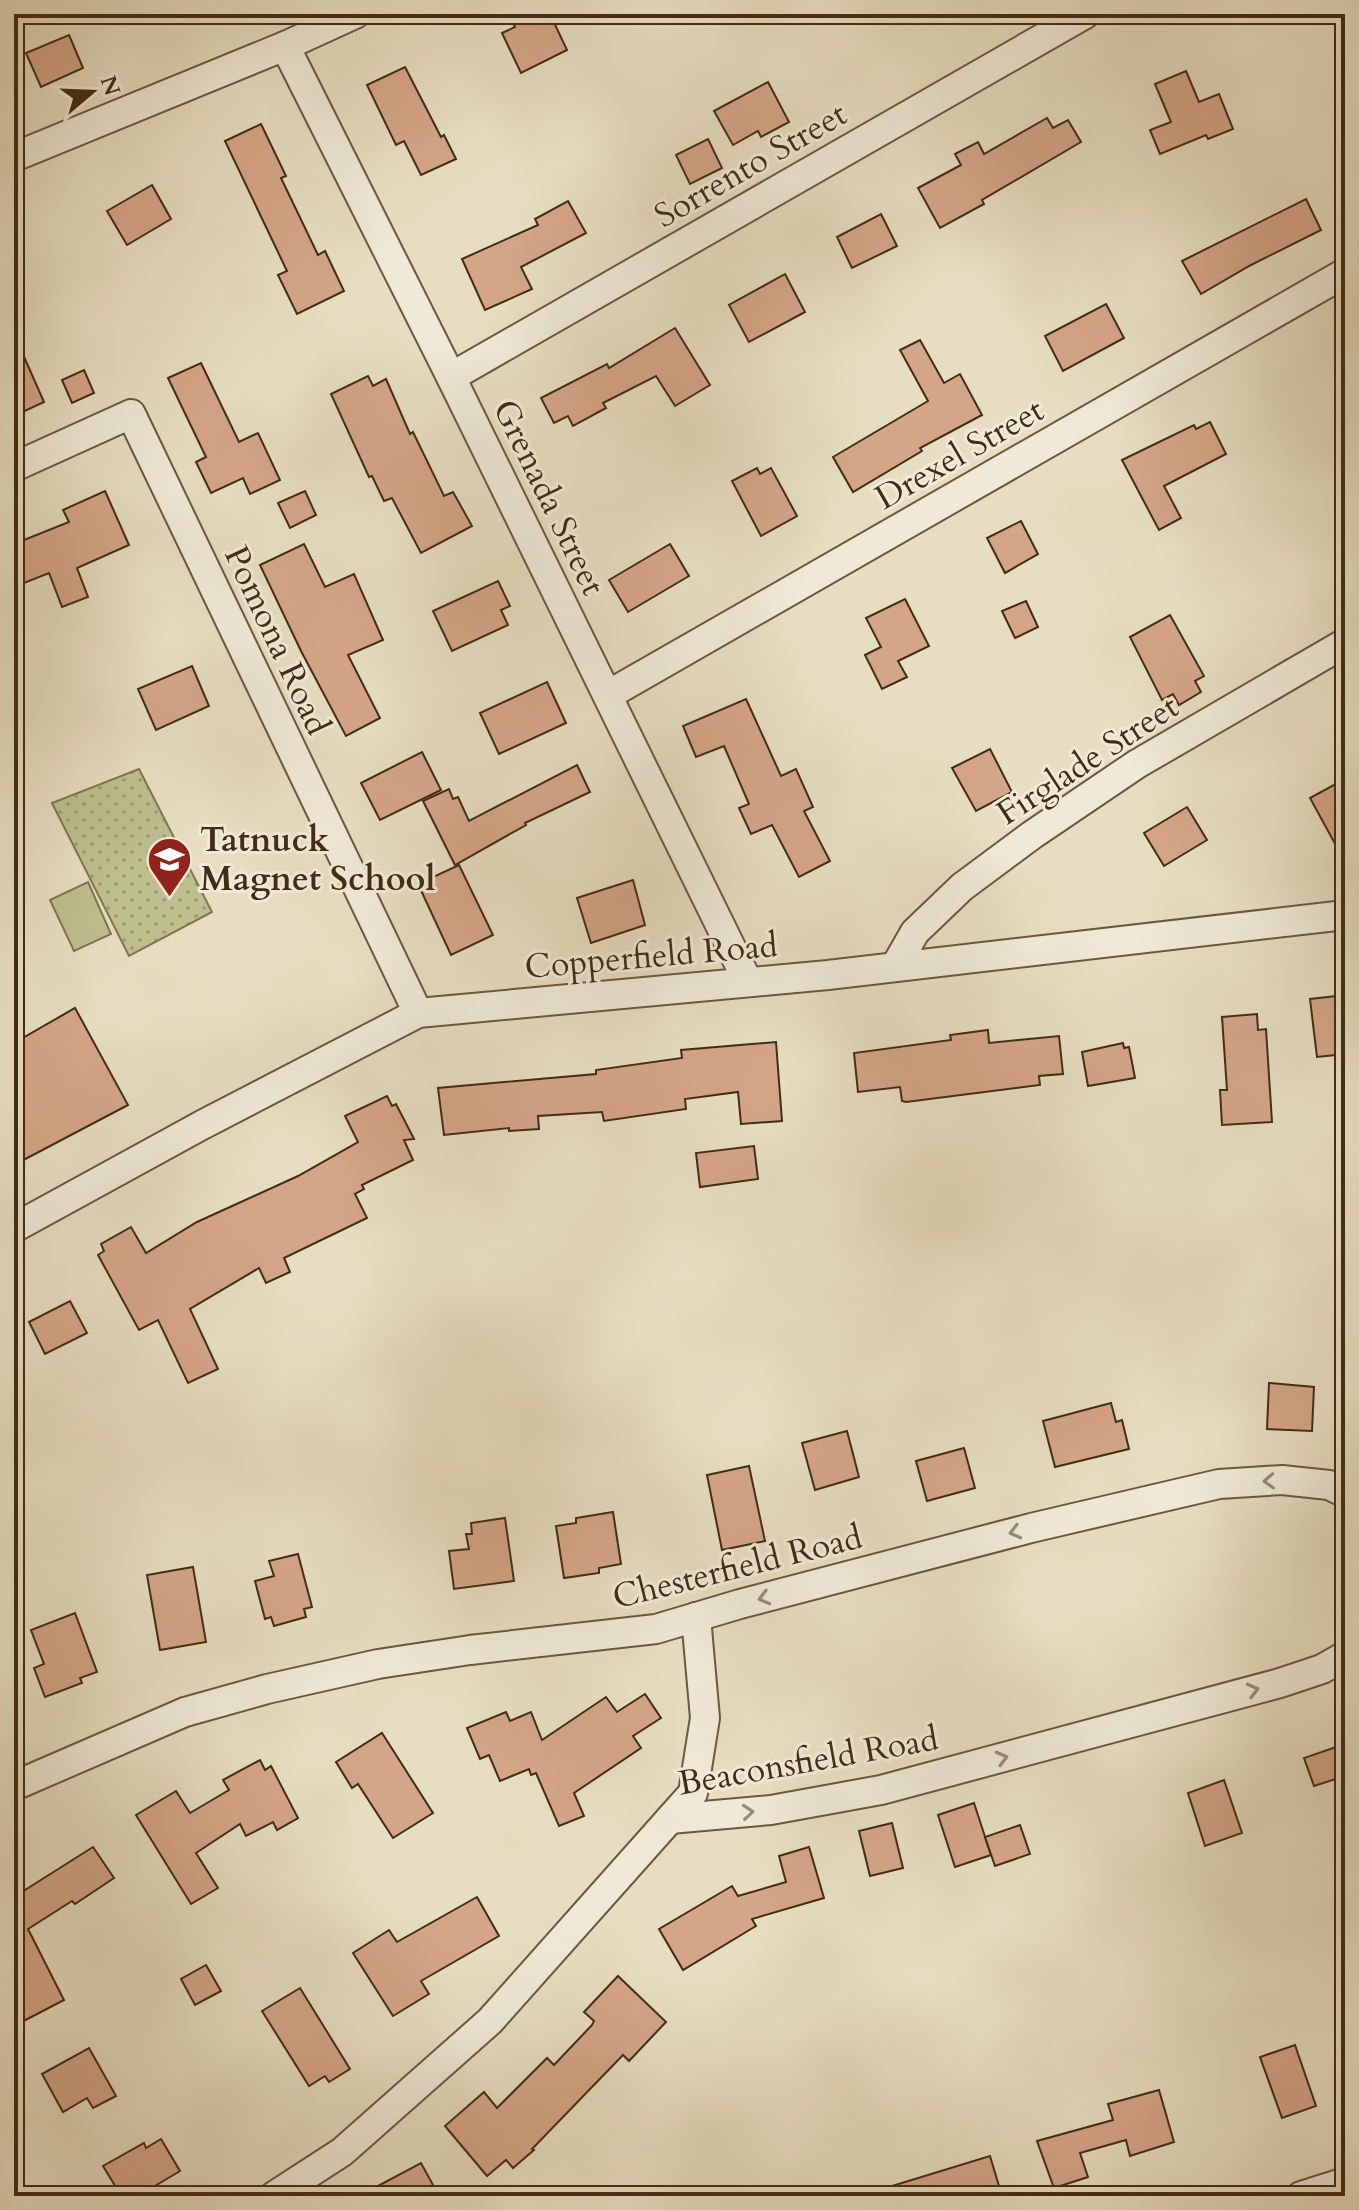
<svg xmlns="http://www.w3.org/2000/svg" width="1359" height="2210" viewBox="0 0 1359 2210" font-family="Cardo,serif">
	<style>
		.park { fill: url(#park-dots); stroke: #807650; stroke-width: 2 }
		.garden { fill: #bdbf8e; stroke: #807650; stroke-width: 2 }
		.building { fill: #d5a588; stroke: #422c13; stroke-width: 2 }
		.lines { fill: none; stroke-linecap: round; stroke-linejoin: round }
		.minor-casing { stroke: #6b583e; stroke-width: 32 }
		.minor { stroke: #efead7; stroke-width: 28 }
		.oneway { stroke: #988b75 }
		.labels { text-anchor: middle; stroke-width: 6; stroke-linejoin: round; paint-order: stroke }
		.street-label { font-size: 34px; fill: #422c13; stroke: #efead7 }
		.poi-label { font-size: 34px; font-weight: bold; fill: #422c13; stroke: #efead7; text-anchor: start }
	</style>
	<defs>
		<pattern id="park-dots" width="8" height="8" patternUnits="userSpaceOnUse" patternTransform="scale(2)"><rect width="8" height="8" fill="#bdbf8e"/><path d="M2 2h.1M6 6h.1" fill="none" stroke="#9b9b73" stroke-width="1.8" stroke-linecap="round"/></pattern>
	</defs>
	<rect width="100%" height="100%" fill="#e7dec1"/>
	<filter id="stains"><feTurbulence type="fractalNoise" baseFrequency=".0025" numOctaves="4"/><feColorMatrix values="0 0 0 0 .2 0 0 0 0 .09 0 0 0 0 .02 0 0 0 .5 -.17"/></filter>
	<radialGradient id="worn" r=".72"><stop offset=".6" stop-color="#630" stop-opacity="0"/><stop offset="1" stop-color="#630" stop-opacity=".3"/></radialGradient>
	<polygon class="park" points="139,769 212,912 129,956 52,803"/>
	<polygon class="garden" points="88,882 111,934 74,951 50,900"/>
	<g class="building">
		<polygon points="509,14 550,14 567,50 521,73 502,33 515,27"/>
		<polygon points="69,35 83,68 41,87 26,53"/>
		<polygon points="405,67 441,137 444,135 456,159 421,175 404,141 396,145 367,85"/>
		<polygon points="1186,71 1199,102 1219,94 1233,129 1208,139 1206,135 1160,154 1150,130 1171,122 1155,84"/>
		<polygon points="768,82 789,122 761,137 758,131 733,145 714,111"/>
		<polygon points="1047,118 1053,128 1068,120 1081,142 982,200 984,204 940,228 918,188 961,165 955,154 978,142 984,154"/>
		<polygon points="261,124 286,176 281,178 318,255 325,251 344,291 297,314 278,275 287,271 225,141"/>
		<polygon points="708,139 722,168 690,184 676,155"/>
		<polygon points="152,185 171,219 127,245 107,211"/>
		<polygon points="1306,199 1321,230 1251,265 1201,294 1182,261"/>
		<polygon points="568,201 586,233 521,267 532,289 485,310 462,259 538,225 535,219"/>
		<polygon points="881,214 897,246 852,268 837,237"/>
		<polygon points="785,274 805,312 749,342 729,305"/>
		<polygon points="1106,304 1124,338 1063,371 1045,336"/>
		<polygon points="675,328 710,385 675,406 656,376 603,403 606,408 573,426 568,416 554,423 541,398 607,364 609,368"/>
		<polygon points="14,334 44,402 14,416"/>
		<polygon points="920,340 944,383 960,374 982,415 920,448 922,451 853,492 833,457 928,401 900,350"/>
		<polygon points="201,363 239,442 258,433 280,480 250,494 243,478 211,493 196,462 206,457 168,378"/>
		<polygon points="84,370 94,393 72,403 62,380"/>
		<polygon points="368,376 373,386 386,379 410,434 413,432 444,496 453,492 472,526 421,553 392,498 384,501 372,476 369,477 331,394"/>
		<polygon points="1210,422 1226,454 1164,486 1181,518 1159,530 1122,460 1194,425 1196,429"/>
		<polygon points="757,468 760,474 771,468 797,516 761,536 732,481"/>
		<polygon points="105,491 129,545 77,568 88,597 62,607 49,573 14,587 14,544 69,522 63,510"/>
		<polygon points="305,491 316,515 290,528 278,503"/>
		<polygon points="1021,521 1038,554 1005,573 987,538"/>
		<polygon points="304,544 325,587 354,574 383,640 348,655 380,718 346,736 301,651 260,565"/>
		<polygon points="670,544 689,576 628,612 609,580"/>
		<polygon points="498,581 510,606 501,610 508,625 452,651 433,611"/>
		<polygon points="905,599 929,646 898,661 907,677 882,689 865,655 881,647 866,618"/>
		<polygon points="1026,601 1038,627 1015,638 1002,611"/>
		<polygon points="1170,615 1204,676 1195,681 1201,692 1179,705 1173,694 1162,700 1130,637"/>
		<polygon points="192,666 209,706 156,730 138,689"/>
		<polygon points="547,682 566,723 499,754 480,713"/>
		<polygon points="746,699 781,776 796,769 813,807 804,811 830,861 799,877 772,825 751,834 739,808 749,804 724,746 696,757 683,726"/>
		<polygon points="990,749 1012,792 976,811 952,768"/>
		<polygon points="422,752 441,790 380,820 361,783"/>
		<polygon points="577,765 590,792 525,823 526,825 455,865 423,801 449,789 453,799 458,797 469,821"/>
		<polygon points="1345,779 1345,862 1310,798"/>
		<polygon points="1187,807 1207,840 1164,866 1144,833"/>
		<polygon points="459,865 493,935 451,955 418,884"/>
		<polygon points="633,880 645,925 591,943 577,898"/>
		<polygon points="1345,995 1345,1054 1317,1057 1310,999"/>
		<polygon points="75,1008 128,1105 14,1165 14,1043"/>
		<polygon points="1257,1014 1258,1030 1266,1029 1272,1122 1222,1125 1220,1090 1227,1090 1222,1017"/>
		<polygon points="988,1030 989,1043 1059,1036 1063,1074 1039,1076 1040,1085 906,1102 902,1101 900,1087 858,1092 854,1053 951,1040 950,1035"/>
		<polygon points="776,1042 782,1121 741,1124 738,1092 685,1099 686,1109 604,1121 602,1112 538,1116 539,1129 509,1131 509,1128 444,1135 438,1088 596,1074 596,1070 682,1058 681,1050"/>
		<polygon points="1123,1043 1124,1048 1129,1047 1135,1078 1088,1086 1082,1052"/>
		<polygon points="387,1096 392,1106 396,1104 414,1139 404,1140 413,1160 362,1185 364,1189 355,1194 367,1218 284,1258 290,1272 266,1283 259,1268 190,1309 218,1369 188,1383 158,1320 139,1330 98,1255 104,1251 101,1244 131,1227 146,1253 197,1222 298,1176 358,1142 345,1116"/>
		<polygon points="754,1146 758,1179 700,1187 696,1153"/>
		<polygon points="70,1301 87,1333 45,1354 29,1322"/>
		<polygon points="1269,1383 1314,1387 1312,1431 1267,1429"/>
		<polygon points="1111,1403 1116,1422 1122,1420 1129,1449 1055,1467 1043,1421"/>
		<polygon points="847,1431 859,1477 815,1490 802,1443"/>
		<polygon points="964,1448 975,1488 927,1501 916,1461"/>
		<polygon points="749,1466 765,1541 722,1550 707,1475"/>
		<polygon points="613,1512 621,1564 599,1568 599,1573 564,1578 556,1526 576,1523 576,1518"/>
		<polygon points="505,1518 514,1581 454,1589 449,1551 469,1549 466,1534 472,1534 471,1523"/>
		<polygon points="298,1554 312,1607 304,1609 306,1617 274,1626 271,1617 265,1619 255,1581 274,1576 269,1561"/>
		<polygon points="193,1567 206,1642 160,1650 147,1575"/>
		<polygon points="75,1613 97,1672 80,1678 82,1683 45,1697 34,1668 44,1664 31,1630"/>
		<polygon points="645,1694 661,1718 633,1736 641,1748 574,1793 584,1816 559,1826 536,1773 531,1775 529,1769 500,1781 489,1755 480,1759 467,1728 506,1712 510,1721 531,1712 542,1740 606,1697 617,1712"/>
		<polygon points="382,1733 433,1813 393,1838 358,1784 352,1788 336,1762"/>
		<polygon points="1345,1744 1345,1776 1314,1786 1304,1758"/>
		<polygon points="260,1760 265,1770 271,1766 298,1818 277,1830 273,1822 246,1836 240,1824 196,1853 218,1888 191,1904 136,1815 176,1791 190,1813 229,1790 223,1780"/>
		<polygon points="1224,1780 1242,1833 1205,1846 1188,1793"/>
		<polygon points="974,1803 991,1855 955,1867 938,1815"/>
		<polygon points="892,1823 903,1868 870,1876 859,1831"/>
		<polygon points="1020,1825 1030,1854 995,1866 985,1837"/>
		<polygon points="93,1847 114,1878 75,1904 72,1901 28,1929 64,2000 14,2026 14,1897"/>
		<polygon points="809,1847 824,1898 752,1919 756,1926 683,1970 659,1929 732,1886 738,1896 786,1882 779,1856"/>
		<polygon points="477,1897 499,1936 421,1981 429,1994 393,2016 353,1953 389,1930 397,1942"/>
		<polygon points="206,1965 221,1991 195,2005 181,1979"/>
		<polygon points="618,1976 666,2022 629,2061 623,2055 532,2149 534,2150 513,2168 506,2160 487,2176 445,2126 484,2092 497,2108 547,2058 554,2065 592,2025 594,2021 584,2012"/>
		<polygon points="300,1988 350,2069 329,2082 325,2076 309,2086 262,2011"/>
		<polygon points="1295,2045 1316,2106 1282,2118 1260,2057"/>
		<polygon points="89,2048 116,2096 93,2108 87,2098 63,2112 42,2074"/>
		<polygon points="1159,2090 1174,2142 1130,2156 1126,2140 1080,2153 1088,2177 1054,2188 1037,2141 1113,2120 1108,2104"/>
		<polygon points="161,2139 180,2171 138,2196 128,2196 123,2186 117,2189 103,2166 144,2143 146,2148"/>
		<polygon points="990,2156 1002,2196 880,2196 879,2190"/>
		<polygon points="421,2163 439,2196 359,2196"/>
	</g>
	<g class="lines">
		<defs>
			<g id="minor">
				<polyline points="285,46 451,377 748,982"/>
				<polyline points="14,157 285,46 355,14"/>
				<polyline points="451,377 1085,14"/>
				<polyline points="14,467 131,414 418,1013"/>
				<polyline points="608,695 1345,273"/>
				<polyline points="895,967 915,932 962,887 1032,835 1137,764 1345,643"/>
				<polyline points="14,1228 202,1125 418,1013 828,975 1345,915"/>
				<polyline points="14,1786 185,1712 267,1689 378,1664 470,1650 656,1629 740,1604 1031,1528 1219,1484 1282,1480 1329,1485 1345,1493"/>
				<polyline points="670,1819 771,1810 881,1790 1280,1683 1322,1669 1345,1656"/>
				<polyline points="274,2196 342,2152 490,2021 693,1793 705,1718 696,1617"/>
				<polyline points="1301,2196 1345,2182"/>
			</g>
		</defs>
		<use href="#minor" class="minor-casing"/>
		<use href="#minor" class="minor"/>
	</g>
	<defs><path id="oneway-chevron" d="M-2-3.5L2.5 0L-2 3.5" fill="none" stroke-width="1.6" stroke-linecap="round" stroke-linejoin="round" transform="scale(2)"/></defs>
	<g class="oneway">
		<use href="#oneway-chevron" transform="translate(1269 1481) rotate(177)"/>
		<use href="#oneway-chevron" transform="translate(1015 1532) rotate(165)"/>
		<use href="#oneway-chevron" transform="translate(764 1598) rotate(165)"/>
		<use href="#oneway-chevron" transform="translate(1253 1690) rotate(-15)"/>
		<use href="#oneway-chevron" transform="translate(1002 1758) rotate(-15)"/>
		<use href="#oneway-chevron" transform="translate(748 1812) rotate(-5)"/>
	</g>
	<defs>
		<symbol id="school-pin" viewBox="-11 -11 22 30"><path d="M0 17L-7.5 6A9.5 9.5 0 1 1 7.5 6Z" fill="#8f2418" stroke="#efead7"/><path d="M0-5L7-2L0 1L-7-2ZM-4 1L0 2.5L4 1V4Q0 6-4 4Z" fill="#fff"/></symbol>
	</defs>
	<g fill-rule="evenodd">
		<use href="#school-pin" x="144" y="834" width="51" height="69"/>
	</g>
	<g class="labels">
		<g class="street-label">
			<text transform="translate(750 164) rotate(-30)" y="12">Sorrento Street</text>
			<text transform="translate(959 453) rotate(-30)" y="12">Drexel Street</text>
			<text transform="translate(550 497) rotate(64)" y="12">Grenada Street</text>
			<text transform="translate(278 640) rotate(65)" y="12">Pomona Road</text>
			<text transform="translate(1087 759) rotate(-33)" y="12">Firglade Street</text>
			<text transform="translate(651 955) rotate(-5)" y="12">Copperfield Road</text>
			<text transform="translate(737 1566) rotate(-14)" y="12">Chesterfield Road</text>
			<text transform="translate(808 1760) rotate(-10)" y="12">Beaconsfield Road</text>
		</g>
		<g class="poi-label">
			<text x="200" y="851">Tatnuck<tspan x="200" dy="39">Magnet School</tspan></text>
		</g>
	</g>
	<rect width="1359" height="2210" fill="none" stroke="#e7dec1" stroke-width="48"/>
	<rect x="16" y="16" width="1327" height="2178" fill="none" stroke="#422c13" stroke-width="4"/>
	<rect x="24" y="24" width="1311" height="2162" fill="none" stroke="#422c13" stroke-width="2"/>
	<g transform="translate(92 92) rotate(71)" stroke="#efead7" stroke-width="6" paint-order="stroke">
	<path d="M0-6L14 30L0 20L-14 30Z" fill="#422c13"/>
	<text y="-12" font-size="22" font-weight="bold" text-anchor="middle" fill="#422c13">N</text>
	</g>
	<rect width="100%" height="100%" filter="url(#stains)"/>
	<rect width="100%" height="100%" fill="url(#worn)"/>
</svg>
